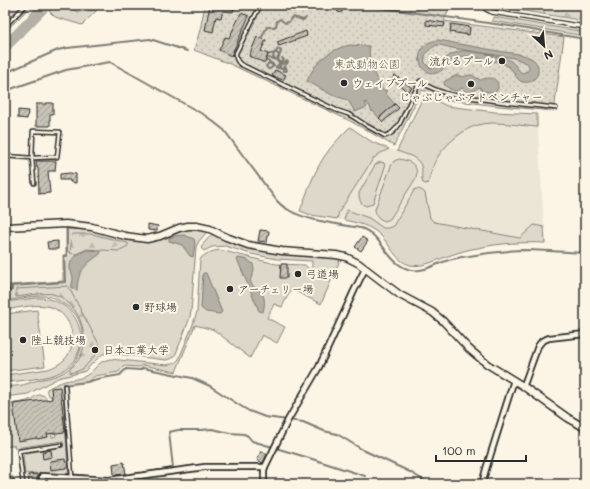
<svg xmlns="http://www.w3.org/2000/svg" width="590" height="489" viewBox="0 0 590 489" font-family="Mali,'Klee One',sans-serif">
	<style>
		.built { fill: #ece6d7 }
		.grass { fill: #ded8ca; stroke: #84827a }
		.forest { fill: url(#forest-firs); stroke: #84827a }
		.park { fill: url(#park-dots); stroke: #84827a }
		.water { fill: #b4b0a5; stroke: #7d7b74; fill-rule: evenodd }
		.lines { fill: none; stroke-linecap: round; stroke-linejoin: round }
		.stream { stroke: #7d7b74; stroke-width: 2 }
		.river { stroke: #b4b0a5; stroke-width: 11 }
		.building { fill: url(#building-hatch); stroke: #2b2b2b }
		.service-casing { stroke: #2b2b2b; stroke-width: 5.5 }
		.pedestrian-casing { stroke: #2b2b2b; stroke-width: 6 }
		.minor-casing { stroke: #2b2b2b; stroke-width: 8 }
		.tertiary-casing { stroke: #2b2b2b; stroke-width: 9 }
		.service { stroke: #fcf5e5; stroke-width: 2.5 }
		.pedestrian { stroke: #fcf5e5; stroke-width: 3.5 }
		.minor { stroke: #fcf5e5; stroke-width: 4.5 }
		.tertiary { stroke: #fcf5e5; stroke-width: 6 }
		.poi-dot { fill: #2b2b2b; stroke: #fcf5e5; stroke-width: 1.5 }
		.labels { text-anchor: middle; stroke-width: 4; stroke-linejoin: round; paint-order: stroke }
		.poi-label { font-size: 11px; fill: #2b2b2b; stroke: #fcf5e5; text-anchor: start }
		.park-label { font-size: 11px; fill: #585653; stroke: #fcf5e5 }
	</style>
	<defs>
		<pattern id="forest-firs" width="22" height="20" patternUnits="userSpaceOnUse"><rect width="22" height="20" fill="#ded8ca"/><path d="M5 1l3.5 6h-7zM16 11l3.5 6h-7z" fill="#bfbaae"/></pattern>
		<pattern id="park-dots" width="8" height="8" patternUnits="userSpaceOnUse"><rect width="8" height="8" fill="#ded8ca"/><path d="M2 2h.1M6 6h.1" fill="none" stroke="#bfbaae" stroke-width="1.8" stroke-linecap="round"/></pattern>
		<pattern id="building-hatch" width="6" height="6" patternUnits="userSpaceOnUse"><rect width="6" height="6" fill="#c8c3b7"/><path d="M-1 1l2-2M0 6l6-6M5 7l2-2" fill="none" stroke="#a39f95"/></pattern>
	</defs>
	<rect width="100%" height="100%" fill="#fcf5e5"/>
	<filter id="ink" filterUnits="userSpaceOnUse"><feTurbulence type="fractalNoise" baseFrequency=".025" numOctaves="2"/><feDisplacementMap in="SourceGraphic" scale="8" xChannelSelector="R" yChannelSelector="G"/><feConvolveMatrix kernelMatrix="1 2 1 2 8 2 1 2 1" color-interpolation-filters="sRGB"/></filter>
	<g filter="url(#ink)">
		<polygon class="built" points="424,95 447,106 495,112 537,114 545,243 521,242 491,245 453,254 425,264 419,266 410,265 402,262 396,255 381,236 369,227 362,224 311,215 300,211 312,179 324,157 342,134 350,127 372,142 389,149 397,151"/>
		<g class="grass">
			<polygon points="58,5 64,5 78,12 97,10 82,25 55,17 49,11"/>
			<polygon points="494,17 585,32 585,36 492,21"/>
			<path d="M424,95L447,106L495,112L537,114V127C521,126 494,120 478,125C465,128 447,143 439,155C433,163 431,174 428,183L426,184L423,183C421,179 422,174 422,170C421,157 407,155 397,151Z"/>
			<path d="M350,127L372,142L389,149L379,154L373,159L339,212L337,219L311,215L300,211C307,193 313,174 324,157C331,146 341,136 350,127Z"/>
			<path d="M399,159C410,161 419,164 416,178L390,219L385,221C378,218 376,217 375,209L391,166L394,161Z"/>
			<path d="M381,162L384,163L385,167L373,203L367,206C360,205 359,199 359,193L375,165L378,163Z"/>
			<path d="M415,189C420,189 422,190 425,193L430,218L434,222L520,238L534,225L544,227L545,243C523,242 500,243 478,248C469,249 460,252 451,255C439,259 423,268 410,265C395,261 391,245 380,235C370,225 357,223 344,220L347,210L369,218L383,228H388L393,226Z"/>
			<path d="M66,229L92,230L160,238L179,231L189,229H198L207,232L199,241L196,247L191,312L189,320L175,356L171,359L166,360L108,353L103,354L98,358L85,371L79,373L58,378L28,394L5,397V387C13,386 22,386 29,383C32,382 35,381 38,380C47,378 56,377 64,372C80,362 86,340 80,323C77,314 69,307 62,303C58,300 55,298 51,297C37,294 19,299 5,301V290L10,289V285L63,281V255H66Z"/>
			<path d="M213,233L225,240L248,247L341,258L321,304L291,289L282,307L274,304L267,318L285,327L277,343L262,335L250,358L214,330L195,325L176,372L143,365L139,367L124,366L119,372L95,376L87,382L63,385L69,474H40L41,484H37L36,473L25,474L23,456L26,453L63,447V441L15,448L14,445L5,447V404C12,403 20,403 27,401C32,399 37,394 42,395C46,396 47,399 48,402L52,437L56,436L52,397C48,396 46,393 47,389C52,386 57,384 62,382C70,379 80,380 87,375C97,369 96,362 110,359L167,365L176,362L179,359L193,324L197,312L200,259C206,253 212,251 220,250L276,264L305,265L309,269H312V261L277,259L251,254L225,246L212,247L204,251L201,248L204,243Z"/>
			<path d="M36,298C79,296 98,349 62,371C50,379 20,380 5,383V375L48,369C54,367 60,364 64,360C80,343 72,315 51,307C37,303 19,308 5,310V302Z"/>
			<polygon points="37,310 45,366 5,371 5,314"/>
			<polygon points="47,479 72,482 101,483 101,484 44,484 44,481"/>
		</g>
		<g class="forest">
			<polygon points="502,5 585,5 585,21 512,9"/>
			<polygon points="72,234 92,234 128,243 128,246 118,251 87,249 76,254 70,253"/>
			<path d="M68,286L101,348L84,368L78,371L70,373V369C73,366 78,362 80,357C92,336 77,300 53,294C45,292 26,296 16,297V289Z"/>
		</g>
		<g class="park">
			<polygon points="5,5 32,5 5,32"/>
			<polygon points="205,5 451,5 444,21 564,37 554,111 498,106 449,100 422,90 394,146 350,121 230,64 194,50 200,30"/>
		</g>
		<g class="water">
			<path d="M438,40C447,41 456,44 465,45C478,47 491,50 504,52C513,53 523,54 531,58C544,65 538,85 523,82C515,80 515,71 509,67C501,60 492,62 484,60V59C475,58 465,54 456,58C446,62 442,78 428,72C418,68 417,53 424,46C428,42 433,41 438,40ZM437,45H440L452,48L514,58L527,63L529,66V69L528,71L522,73C518,70 516,65 511,61C505,57 470,50 462,51C458,52 454,53 450,55C442,60 442,68 430,68L425,63C423,54 429,49 437,45Z"/>
			<path d="M350,45L369,46C369,62 374,77 383,90L387,91L385,93L395,104L379,118L373,111L372,112L370,107L366,102L365,103L367,107L355,112L348,100L332,95L307,81C315,62 330,49 350,45Z"/>
			<path d="M457,75L463,77L469,75H472L480,80C489,77 498,76 498,88L495,93L482,91L480,87C473,90 469,96 462,88C455,93 453,90 445,86L444,83L445,81Z"/>
			<polygon points="184,235 194,239 195,243 193,257 190,256 182,245 169,241 169,238 174,236"/>
			<path d="M87,250L101,251L100,254C85,265 77,271 77,291L72,288C71,284 73,282 73,279C73,275 71,272 70,269C69,258 78,254 87,250Z"/>
			<path d="M239,258L248,260L253,264C253,266 254,268 254,270C254,275 249,278 251,283C252,286 255,287 258,289C266,295 265,304 263,312L259,311L237,259Z"/>
			<polygon points="203,273 206,273 222,312 220,314 206,312 201,308"/>
		</g>
		<g class="lines">
			<g class="stream">
				<polyline points="361,5 509,26 585,39"/>
				<polyline points="261,39 267,27 274,27 276,26 277,21 280,19 285,23 289,22 291,18 293,17 303,20 306,18"/>
				<polyline points="275,53 278,49 280,50 281,52 278,59 280,62 281,63 284,60 282,58"/>
				<polyline points="267,55 275,53"/>
				<path d="M266,57C272,59 277,62 279,55L276,52L274,54L273,57L279,63L283,64L287,61"/>
				<path d="M264,59L273,64C274,67 270,69 268,69L266,66L269,63L277,68H280V65"/>
				<polyline points="279,64 277,66 278,67 281,69 286,68 287,70 286,71"/>
				<polyline points="286,71 283,71 283,68 288,62"/>
				<polyline points="5,73 58,50 67,48 150,39 187,51"/>
				<path d="M5,91L66,70L104,63L110,62L206,116L224,130L277,201C280,204 283,207 287,209C305,221 339,224 361,228C384,236 386,264 411,270C423,272 432,266 443,262C451,259 461,257 469,256C486,253 504,251 521,250C542,250 564,252 585,253"/>
				<polyline points="5,291 12,290 12,286 65,282 64,256 67,256 67,227 70,227"/>
				<polyline points="69,474 63,385 87,382 97,379 120,375 126,369 140,370 143,368 192,378 210,386 239,405 249,411 265,417 303,422 324,431 337,434 363,450 410,472 430,484"/>
				<polyline points="136,474 173,468 169,432 178,430 201,430 212,429 230,433 244,434 248,436 252,441 306,457 365,476"/>
				<polyline points="40,477 40,474 69,474 98,477"/>
			</g>
			<polyline class="river" points="5,47 46,5"/>
		</g>
		<g class="building">
			<polygon points="210,5 234,5 233,12 223,11 221,18 216,17 213,32 205,30"/>
			<polygon points="241,13 249,16 231,56 219,50 225,37 229,38"/>
			<polygon points="426,20 445,23 444,27 426,25"/>
			<polygon points="451,24 470,27 469,35 450,32"/>
			<polygon points="306,31 307,36 279,46 277,42"/>
			<polygon points="257,37 266,40 261,51 268,54 265,63 249,56"/>
			<polygon points="275,70 286,75 283,80 272,76"/>
			<polygon points="395,75 412,88 408,92 392,79"/>
			<polygon points="46,103 53,103 53,114 50,114 50,126 36,126 36,104 46,104"/>
			<polygon points="395,104 399,108 383,122 379,118"/>
			<polygon points="18,110 28,111 27,119 18,118"/>
			<polygon points="36,161 56,161 55,171 48,171 50,193 39,194 38,168 37,168"/>
			<polygon points="70,173 76,174 76,183 70,182 70,180 60,180 60,174"/>
			<polygon points="148,224 158,226 157,231 148,230"/>
			<polygon points="260,230 269,231 267,242 258,241"/>
			<polygon points="362,237 368,241 361,251 355,247"/>
			<polygon points="58,241 58,249 48,249 47,242"/>
			<polygon points="281,264 287,264 287,278 280,278"/>
			<polygon points="60,387 65,432 47,434 48,437 37,439 37,438 18,441 13,404 52,399 51,388"/>
			<polygon points="51,450 52,457 43,459 42,452"/>
			<polygon points="261,451 267,454 263,463 257,460"/>
			<polygon points="65,459 66,468 51,470 50,461"/>
			<polygon points="124,462 126,474 114,475 113,464"/>
			<polygon points="37,474 38,484 29,484 28,475"/>
			<polygon points="13,477 16,484 5,484 5,478"/>
		</g>
		<g class="lines">
			<defs>
				<g id="service">
					<path d="M280,5V6H260L236,53C235,58 237,61 240,64L336,110L348,114L355,118L367,126L385,136C391,135 397,128 400,123L420,81C439,95 459,96 482,99C506,103 531,105 556,108"/>
					<polyline points="5,26 26,5"/>
					<polyline points="5,156 32,158 57,157 60,132 33,131 32,158 34,183"/>
					<polyline points="65,386 72,477"/>
					<polyline points="23,484 19,451 61,445"/>
				</g>
				<g id="pedestrian">
					<polyline points="483,5 486,9 492,12 585,27"/>
					<polyline points="340,10 340,5"/>
				</g>
				<g id="minor">
					<polyline points="523,386 525,382 538,346 542,341 549,338 585,334"/>
					<polyline points="43,484 42,476 109,480 205,467 265,467"/>
					<polyline points="264,484 264,470 265,467 288,420 319,367 354,291 365,269"/>
					<polyline points="482,484 486,469 514,380"/>
				</g>
				<polyline id="tertiary" points="5,227 66,224 92,227 125,236 147,239 160,236 179,228 188,226 196,226 210,229 226,237 248,245 282,251 336,255 346,257 358,263 400,295 432,312 443,321 469,349 487,364 523,386 568,418 585,428"/>
			</defs>
			<use href="#service" class="service-casing"/>
			<use href="#pedestrian" class="pedestrian-casing"/>
			<use href="#minor" class="minor-casing"/>
			<use href="#tertiary" class="tertiary-casing"/>
			<use href="#service" class="service"/>
			<use href="#pedestrian" class="pedestrian"/>
			<use href="#minor" class="minor"/>
			<use href="#tertiary" class="tertiary"/>
		</g>
	</g>
	<g class="poi-dot">
		<circle cx="502" cy="61" r="4"/>
		<circle cx="344" cy="83" r="4"/>
		<circle cx="471" cy="84" r="4"/>
		<circle cx="298" cy="274" r="4"/>
		<circle cx="230" cy="289" r="4"/>
		<circle cx="136" cy="307" r="4"/>
		<circle cx="23" cy="340" r="4"/>
		<circle cx="95" cy="350" r="4"/>
	</g>
	<g class="labels">
		<g class="poi-label">
			<text x="494" y="65" text-anchor="end">流れるプール</text>
			<text x="352" y="87">ウェイブプール</text>
			<text x="471" y="101" text-anchor="middle">じゃぶじゃぶアドベンチャー</text>
			<text x="306" y="278">弓道場</text>
			<text x="238" y="293">アーチェリー場</text>
			<text x="144" y="311">野球場</text>
			<text x="31" y="344">陸上競技場</text>
			<text x="103" y="354">日本工業大学</text>
		</g>
		<g class="park-label">
			<text x="367" y="68">東武動物公園</text>
		</g>
	</g>
	<rect width="590" height="489" fill="none" stroke="#fcf5e5" stroke-width="20"/>
	<rect x="10" y="10" width="570" height="469" fill="none" stroke="#2b2b2b" stroke-width="1.5" filter="url(#ink)"/>
	<g transform="translate(544 46) rotate(154)" stroke="#fcf5e5" stroke-width="3" paint-order="stroke">
	<path d="M0-3L7 15L0 10L-7 15Z" fill="#2b2b2b"/>
	<text y="-6" font-size="11" font-weight="bold" text-anchor="middle" fill="#2b2b2b">N</text>
	</g>
	<path d="M436 455v6h90v-6" fill="none" stroke="#2b2b2b" stroke-width="2"/>
	<text x="442" y="455" font-size="12" fill="#2b2b2b" stroke="#fcf5e5" stroke-width="3" paint-order="stroke">100 m</text>
</svg>
